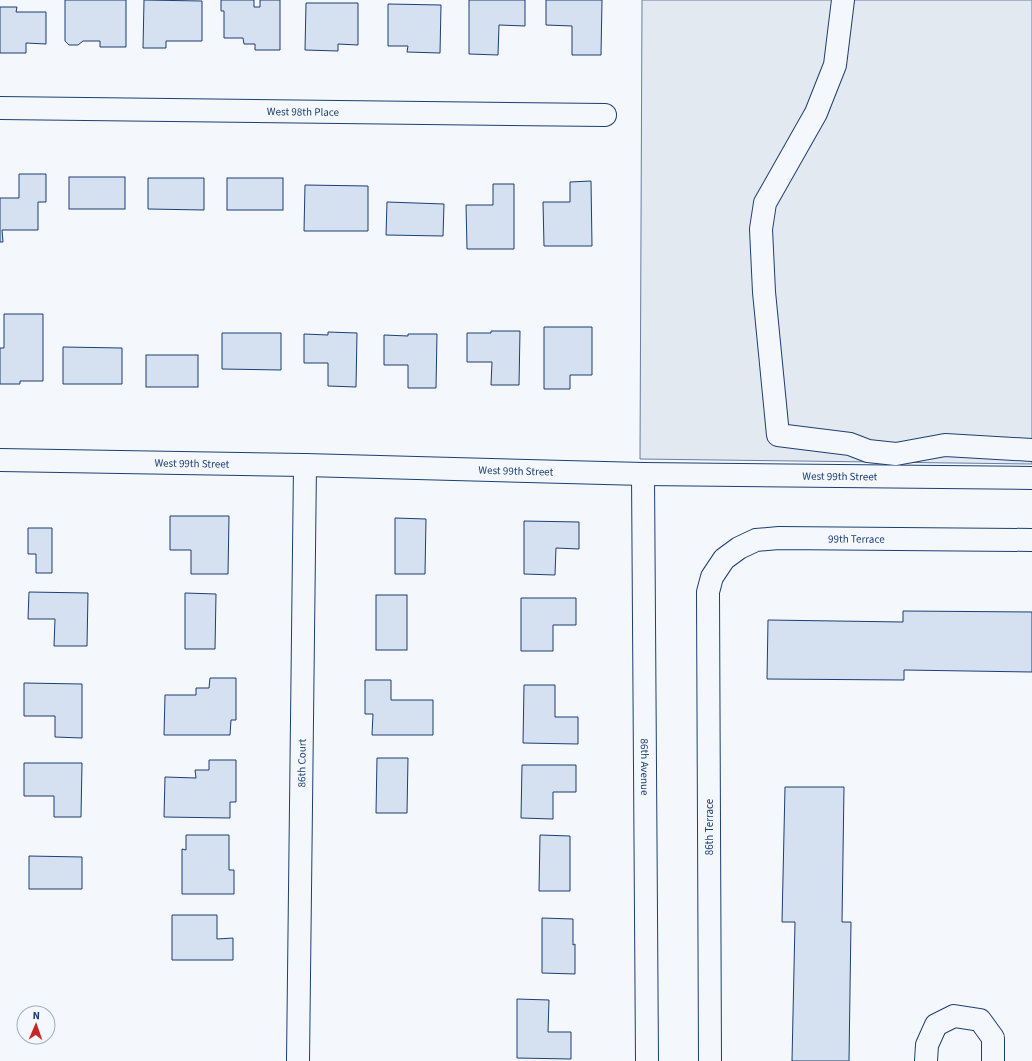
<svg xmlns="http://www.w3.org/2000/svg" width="1032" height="1061" viewBox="0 0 1032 1061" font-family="'Source Sans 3',sans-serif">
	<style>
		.green { fill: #e3e9f0; stroke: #687fa3 }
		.building { fill: #d5e0f0; stroke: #1d3f73 }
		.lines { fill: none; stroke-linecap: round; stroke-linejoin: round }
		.minor-casing { stroke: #1d3f73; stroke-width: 24 }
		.minor { stroke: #f4f7fb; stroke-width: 22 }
		.labels { text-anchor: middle; stroke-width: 3; stroke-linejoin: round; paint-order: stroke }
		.street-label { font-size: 11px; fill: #1d3f73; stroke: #f4f7fb }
	</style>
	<rect width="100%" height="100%" fill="#f4f7fb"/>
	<polygon class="green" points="642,0 1032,0 1032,464 640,459"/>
	<g class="building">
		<polygon points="65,0 126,0 126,47 100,47 100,41 83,41 78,45 69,45 65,41"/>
		<polygon points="144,0 202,1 202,41 166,41 166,48 143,48"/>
		<polygon points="221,0 254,0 254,7 260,7 260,0 280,0 280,50 255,50 255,44 244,44 243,38 224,38 224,11 221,11"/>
		<polygon points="469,0 525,0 525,26 499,25 498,55 469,54"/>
		<polygon points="546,0 602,0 601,55 572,55 572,26 546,25"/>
		<polygon points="306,3 358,3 358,45 338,44 338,51 305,50"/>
		<polygon points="388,4 441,5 440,53 407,52 408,46 388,46"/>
		<polygon points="0,7 17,7 16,12 46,12 46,44 26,43 26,53 0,53"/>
		<polygon points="19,174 46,174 46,202 38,202 38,230 2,230 3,242 0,242 0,198 19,198"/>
		<rect x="69" y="177" width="56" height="32"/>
		<polygon points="148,178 204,178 204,210 148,209"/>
		<rect x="227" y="178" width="56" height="32"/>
		<polygon points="591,181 592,246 544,246 543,202 570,202 570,182"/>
		<polygon points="493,184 514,184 514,249 467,249 466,205 493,205"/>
		<polygon points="305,185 368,186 368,231 304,231"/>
		<polygon points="387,202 444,204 443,236 386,235"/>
		<polygon points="4,314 43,314 43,381 20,381 20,384 0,384 0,348 4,348"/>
		<polygon points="544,327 592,327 592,375 570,375 570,389 544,389"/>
		<polygon points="491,331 520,331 519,385 491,385 492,362 467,362 467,333 491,333"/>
		<polygon points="328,332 357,333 356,387 328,386 328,363 304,363 304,334 328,335"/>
		<polygon points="222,333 281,333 281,370 222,369"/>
		<polygon points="408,334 437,334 436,388 408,388 408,365 384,365 384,335 408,336"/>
		<polygon points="63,347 122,348 122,384 63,384"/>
		<rect x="146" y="355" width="52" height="32"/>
		<polygon points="170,516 229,516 228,574 191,574 191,550 170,550"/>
		<polygon points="395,518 426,519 425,574 395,574"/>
		<polygon points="524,521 579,522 579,549 556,548 555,575 524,574"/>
		<polygon points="28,528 52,528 52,573 36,573 36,554 28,554"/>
		<polygon points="29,592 88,593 87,646 54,646 55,619 28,619"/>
		<polygon points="185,593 216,594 215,649 185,649"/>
		<rect x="376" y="595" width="31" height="55"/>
		<polygon points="521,598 576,598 576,625 553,625 553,651 521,651"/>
		<polygon points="903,611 1032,612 1032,672 904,670 904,680 767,679 768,620 903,622"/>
		<polygon points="210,678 236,678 236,720 231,720 230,735 164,735 165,695 196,695 196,688 209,688"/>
		<polygon points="365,680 391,680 391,700 433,700 433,735 372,735 373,714 365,714"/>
		<polygon points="24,683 82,684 82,738 55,737 55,716 24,716"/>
		<polygon points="524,685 555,685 555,717 578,717 578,744 523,743"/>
		<polygon points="377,758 408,758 407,813 376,813"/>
		<polygon points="209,760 236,760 236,802 230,802 230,818 164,817 165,777 196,778 195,770 209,770"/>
		<polygon points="24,763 82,763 81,817 54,817 54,796 24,796"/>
		<polygon points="522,765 576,765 576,792 553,792 553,819 521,818"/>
		<polygon points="785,787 844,787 842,922 851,922 849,1061 792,1061 795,922 782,922"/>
		<polygon points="186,835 229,835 229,870 234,870 234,894 182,894 182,849 186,850"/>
		<polygon points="540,835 570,836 570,891 539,891"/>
		<polygon points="29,856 82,857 82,889 29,889"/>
		<polygon points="172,915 217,915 217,939 233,938 233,960 172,960"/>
		<polygon points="542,918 573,919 573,945 575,944 575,974 542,973"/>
		<polygon points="517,999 549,1000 548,1032 571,1032 571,1059 517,1058"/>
	</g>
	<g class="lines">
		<defs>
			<g id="minor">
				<polyline points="843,0 835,65 816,113 765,203 761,229 764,292 778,435 850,444 868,451 896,454 945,445 1032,450"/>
				<path id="s1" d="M0,108L605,115"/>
				<path id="s2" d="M0,460L305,465L643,474L1032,478"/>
				<path id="s3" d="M643,474L647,1061"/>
				<path id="s4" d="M298,1061L305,465"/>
				<path id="s5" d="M710,1061L708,592L712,577L724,559L739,548L756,540L779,538L1032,540"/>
				<polyline points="926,1061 927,1045 936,1025 954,1016 980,1020 993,1038 993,1061"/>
			</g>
		</defs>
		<use href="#minor" class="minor-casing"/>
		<use href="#minor" class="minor"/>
	</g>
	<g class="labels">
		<g class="street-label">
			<text dy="4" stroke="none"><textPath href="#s1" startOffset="303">West 98th Place</textPath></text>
			<text dy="4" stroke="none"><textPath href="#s2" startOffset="192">West 99th Street</textPath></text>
			<text dy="4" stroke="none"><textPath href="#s2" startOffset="516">West 99th Street</textPath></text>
			<text dy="4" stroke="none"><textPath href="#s2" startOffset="840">West 99th Street</textPath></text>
			<text dy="4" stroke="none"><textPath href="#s5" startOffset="644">99th Terrace</textPath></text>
			<text dy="4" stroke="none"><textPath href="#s4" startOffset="298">86th Court</textPath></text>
			<text dy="4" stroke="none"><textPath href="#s3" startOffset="293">86th Avenue</textPath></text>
			<text transform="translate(709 827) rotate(-90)" y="4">86th Terrace</text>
		</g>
	</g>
	<g transform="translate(36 1025) rotate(2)"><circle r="19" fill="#f4f7fb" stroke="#9eadc5"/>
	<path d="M0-3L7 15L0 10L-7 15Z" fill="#c62828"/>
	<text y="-6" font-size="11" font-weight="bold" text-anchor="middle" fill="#1d3f73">N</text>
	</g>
</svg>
